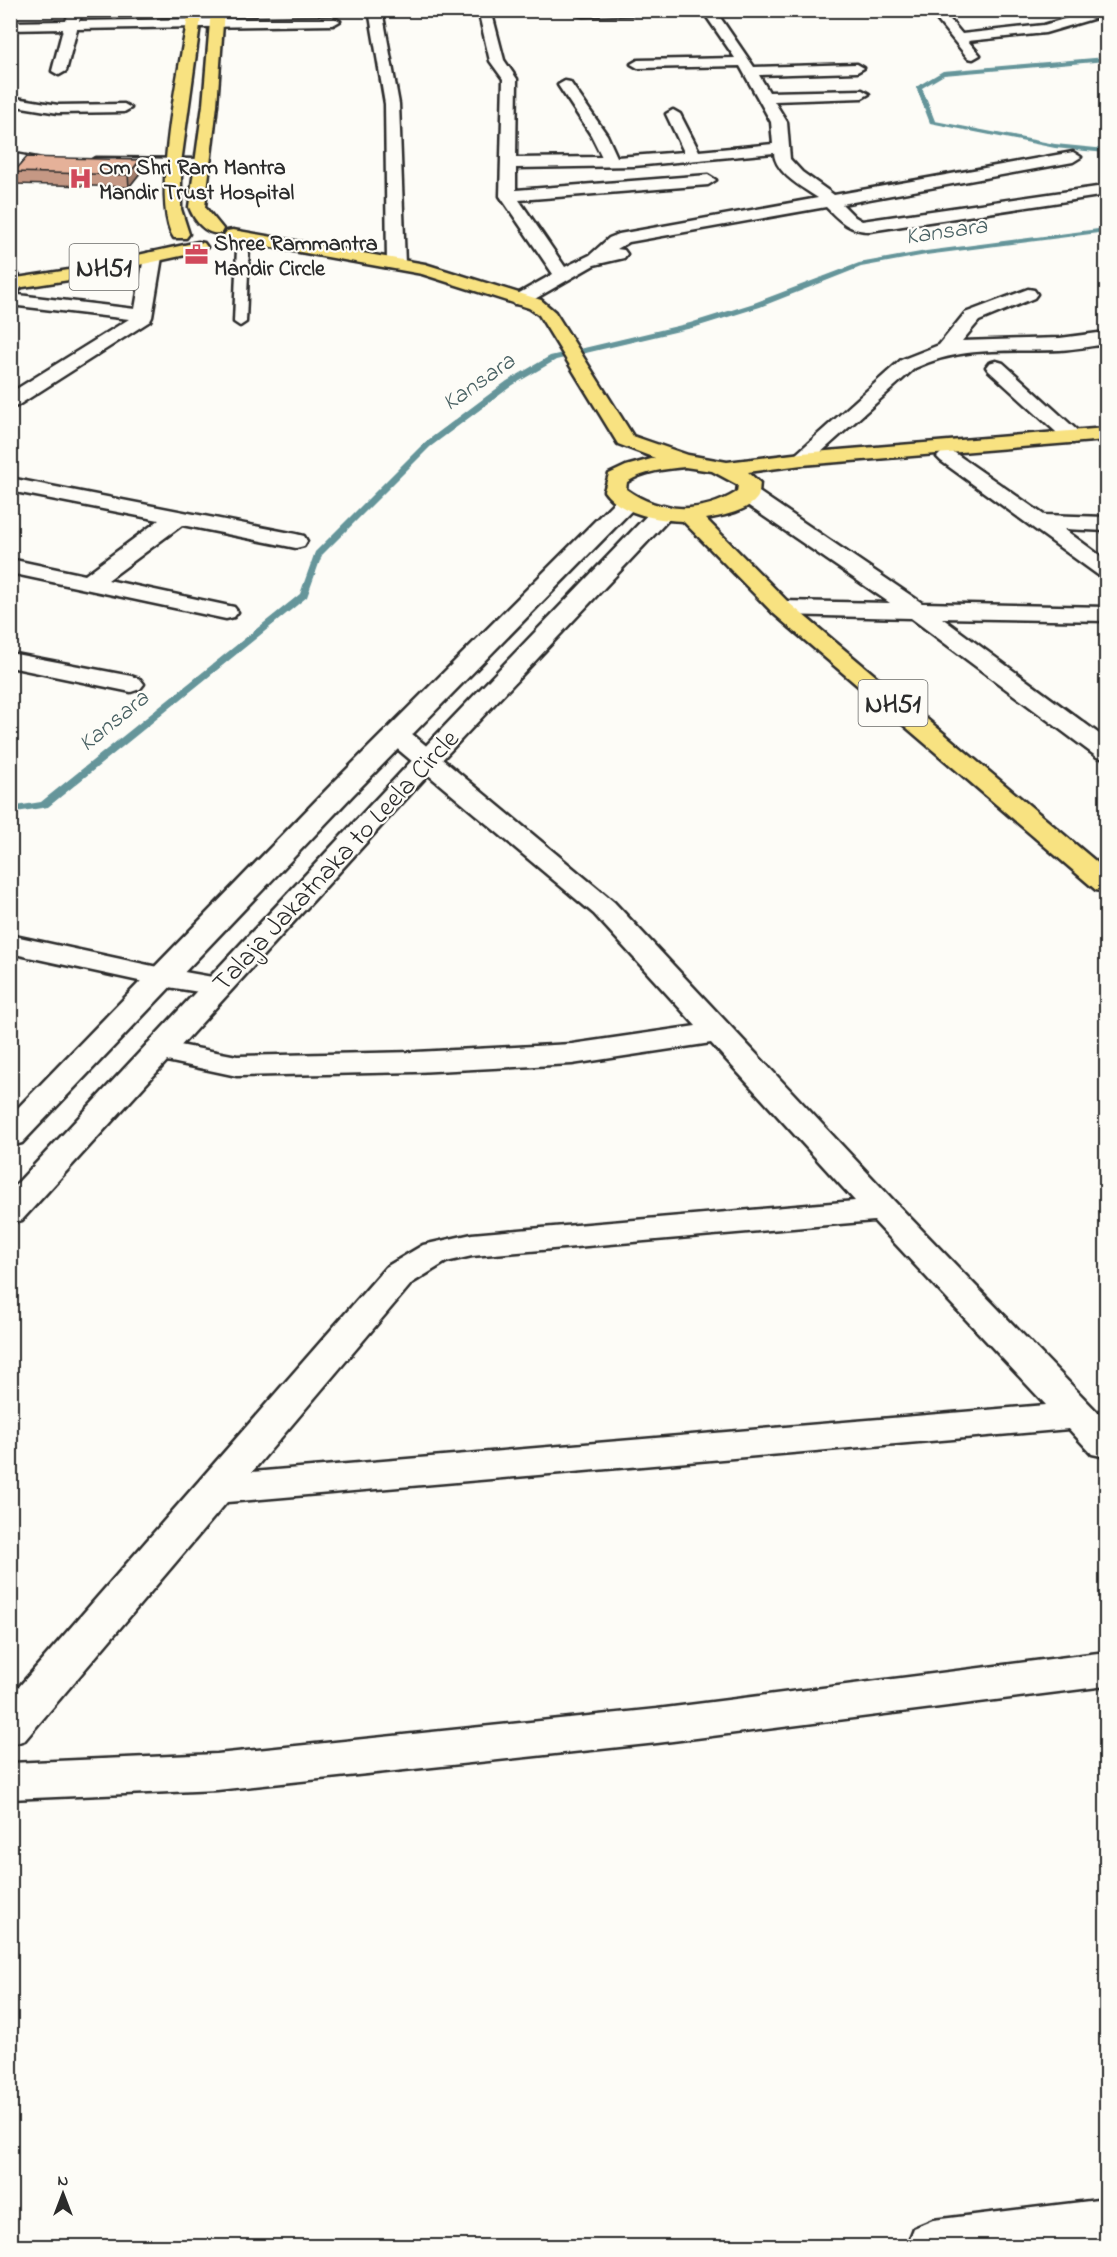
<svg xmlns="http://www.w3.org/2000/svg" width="1117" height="2257" viewBox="0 0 1117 2257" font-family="'Indie Flower',sans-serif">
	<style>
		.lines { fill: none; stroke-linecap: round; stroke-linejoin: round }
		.stream { fill: #65959a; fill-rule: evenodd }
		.lane-casing { stroke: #2b2b2b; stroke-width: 5 }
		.street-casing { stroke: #2b2b2b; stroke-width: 5 }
		.secondary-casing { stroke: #2b2b2b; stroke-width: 5 }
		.primary-casing { stroke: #2b2b2b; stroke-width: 5 }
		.highway-casing { stroke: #2b2b2b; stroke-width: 5 }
		.lane { fill: #fdfcf7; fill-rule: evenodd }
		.street { fill: #fdfcf7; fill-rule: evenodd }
		.secondary { fill: #fdfcf7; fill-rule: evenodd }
		.primary { fill: #f8e281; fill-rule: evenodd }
		.highway { fill: #f8e281; fill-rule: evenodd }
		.wall { fill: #c59884; stroke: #2b2b2b; stroke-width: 1.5 }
		.shaded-wall { fill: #a07c6b; stroke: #2b2b2b; stroke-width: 1.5 }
		.building { fill: #e5b199; stroke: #2b2b2b; stroke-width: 1.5 }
		.labels { text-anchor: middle; stroke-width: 4.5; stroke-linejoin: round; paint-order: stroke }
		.far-poi-label { font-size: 22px; font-weight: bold; fill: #2b2b2b; stroke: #fdfcf7; text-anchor: start }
		.far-water-label { font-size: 24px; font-style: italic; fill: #486062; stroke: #fdfcf7 }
		.shield { fill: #fdfcf7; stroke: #6a6a68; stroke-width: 1.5 }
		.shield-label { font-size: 26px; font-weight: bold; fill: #2b2b2b }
		.street-label { font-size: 27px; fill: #2b2b2b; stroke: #fdfcf7 }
	</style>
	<rect width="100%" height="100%" fill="#fdfcf7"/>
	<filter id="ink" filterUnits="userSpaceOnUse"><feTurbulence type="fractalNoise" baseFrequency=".0167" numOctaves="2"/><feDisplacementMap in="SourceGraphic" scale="12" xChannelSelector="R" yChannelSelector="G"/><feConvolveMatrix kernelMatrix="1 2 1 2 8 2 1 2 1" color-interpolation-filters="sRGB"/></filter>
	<g filter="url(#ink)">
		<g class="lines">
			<g class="stream">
				<polygon points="1106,57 1106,61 944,75 922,88 935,121 1055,144 1106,149 1106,153 1055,148 930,123 916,87 943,71"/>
				<polygon points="1106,228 1106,232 926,255 861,267 760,307 696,327 556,360 513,385 430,447 322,555 307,597 48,807 10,813 10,807 41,802 300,594 315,552 424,443 507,381 550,356 690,323 754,303 859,263 926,251"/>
			</g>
			<defs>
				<polygon id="lane" points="243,243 249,247 246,322 240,326 234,322 237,247"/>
				<g id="street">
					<polygon points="70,10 83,10 79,21 333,17 340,21 333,25 77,29 66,71 59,75 52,71 63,29 10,30 10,22 66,21"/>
					<polygon points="369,10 382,10 399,104 405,264 402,268 390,268 387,264 385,104"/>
					<path d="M478,10H491L504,60L517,79L516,158L602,157L591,135L558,85L565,81L570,82L607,135L617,157L684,152L666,114L673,110L680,114L699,151L773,144L771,122L740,66L638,68L631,64L638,60L735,58L702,10H715L754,67L857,64L864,68L857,72L759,75L769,92L862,90L869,94L862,98L774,101L787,122L790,159L802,172L834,195L1073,152L1081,157L1073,162L842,204L855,217L862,221L1104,186L1106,187V195L870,231C849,231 840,221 826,207L629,242L617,249L624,250L627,254L624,258L594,265L526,304H514L511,300L514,296L553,274L500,196L503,79L490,61ZM774,153C775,173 803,188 818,198L619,234L609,238L590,255L565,267L519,200L708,185L716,180L708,175L516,190V168L634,166Z"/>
					<polygon points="577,10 651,10 645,14 583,16 578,15"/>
					<polygon points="929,10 942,10 962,34 1044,25 1094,10 1106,10 1106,15 1045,33 968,41 980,55 973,59 968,58"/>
					<polygon points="10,97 58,105 124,104 131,108 124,112 58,113 10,105"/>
					<polygon points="10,153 42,159 44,162 42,165 10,179 10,168 19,164 10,163"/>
					<polygon points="95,158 202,159 210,164 202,169 89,166 87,163"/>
					<polygon points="153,252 159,253 162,257 152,317 150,321 17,406 10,408 10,393 129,319 10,305 10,294 135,309 144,257 147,253"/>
					<path d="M1028,289L1034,290L1037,294L1034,298L979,321L962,341L1060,338L1106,332V344C1091,346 1076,349 1060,350C1007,352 965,345 915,368L809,463L802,465L795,463L791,459L795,455L901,360L939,345L965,313Z"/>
					<polygon points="996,361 1003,363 1080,433 1083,437 1080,441 1073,443 1066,441 989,371 986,367 989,363"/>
					<polygon points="948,451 955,453 1044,515 1106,517 1106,531 1064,529 1106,560 1106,577 1098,575 941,461 937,457 941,453"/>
					<polygon points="10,478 296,534 304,536 307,541 304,546 296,548 182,525 108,580 234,607 238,612 234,617 226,619 10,573 10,559 85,575 159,520 10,491"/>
					<polygon points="748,488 756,490 922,603 1106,607 1106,621 942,618 1106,739 1106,759 1097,757 911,618 781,615 773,613 769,608 773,603 781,601 890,603 740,500 737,495 740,490"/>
					<polygon points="10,653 131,676 140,679 144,684 140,689 131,692 10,667"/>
					<path d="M397,727L406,729L614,902L894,1201L1106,1421V1457L1092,1454L1069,1429L227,1502L25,1740L10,1745V1697L386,1267L423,1245L472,1234L855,1201L711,1043L572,1064L416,1072L237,1076L148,1057L143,1050L148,1043L159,1041L237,1056L416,1052L572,1044L696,1026L594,914L388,741L384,735L388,729ZM874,1221L1046,1405L252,1472L412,1283L446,1262L472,1256Z"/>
					<polygon points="10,935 162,968 229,980 233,986 229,992 218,995 162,986 10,953"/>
					<polygon points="1106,1652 1106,1686 657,1743 217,1790 10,1799 10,1763 217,1754 657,1709"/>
					<polygon points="1106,2199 1106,2246 907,2246 914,2228 933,2220"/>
				</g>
				<g id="secondary">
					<polygon points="11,272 17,273 23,284 16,296 10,297"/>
					<polygon points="627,495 635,497 638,502 635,507 352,796 22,1143 10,1146 10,1116 332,784 619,497"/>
					<polygon points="663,505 671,507 674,512 671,517 436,766 22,1220 10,1223 10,1191 418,754 655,507"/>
				</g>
				<g id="primary">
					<path d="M189,10H202L181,163V209L189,234L186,238H174C149,201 182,57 189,10Z"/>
					<path d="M211,10H224L217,105L205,207L223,229L221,233C206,236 194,220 189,207L203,105Z"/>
				</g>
				<g id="highway">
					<path d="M233,230L425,264L541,300L555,312L633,436L688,455L727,462L802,453L1106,428V440L802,465L748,472L760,483C759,488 760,494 757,498C747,512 721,516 706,519L789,603L1106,870V892L1096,890L773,613L683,521C657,520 620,514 604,491L609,474L626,466L655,458L618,444L539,315L529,308L422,274L227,239L224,235L227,231ZM685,467L712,471L738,485L737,492C702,514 660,514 626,489L627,482C645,471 664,469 685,467Z"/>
					<polygon points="198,242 204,243 207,247 204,251 69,280 10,289 10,279 69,270"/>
				</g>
			</defs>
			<use href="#lane" class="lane-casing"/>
			<use href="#street" class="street-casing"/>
			<use href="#secondary" class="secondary-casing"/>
			<use href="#primary" class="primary-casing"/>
			<use href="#highway" class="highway-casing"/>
			<use href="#lane" class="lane"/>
			<use href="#street" class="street"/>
			<use href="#secondary" class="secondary"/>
			<use href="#primary" class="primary"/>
			<use href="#highway" class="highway"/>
		</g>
		<polygon class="wall" points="140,160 141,172 129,187 15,184 14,172"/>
		<polygon class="shaded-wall" points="140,160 141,172 129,187 128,175"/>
		<polygon class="building" points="27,157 140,160 128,175 14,172"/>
	</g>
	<defs>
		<symbol id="hospital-bare" viewBox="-9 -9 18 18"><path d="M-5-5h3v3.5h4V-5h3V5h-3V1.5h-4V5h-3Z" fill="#d1495b" stroke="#fdfcf7" stroke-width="2.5" paint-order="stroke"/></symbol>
		<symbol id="office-bare" viewBox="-9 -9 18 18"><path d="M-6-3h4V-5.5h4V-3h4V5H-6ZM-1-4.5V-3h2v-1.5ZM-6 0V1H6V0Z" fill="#d1495b" stroke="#fdfcf7" stroke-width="2.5" paint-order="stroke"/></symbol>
	</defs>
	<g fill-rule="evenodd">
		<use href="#hospital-bare" x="64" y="162" width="33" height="33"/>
		<use href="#office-bare" x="180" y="238" width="33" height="33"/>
	</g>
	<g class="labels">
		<g class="far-poi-label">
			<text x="99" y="174">Om Shri Ram Mantra<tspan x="99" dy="25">Mandir Trust Hospital</tspan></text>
			<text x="214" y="250">Shree Rammantra<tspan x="214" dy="25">Mandir Circle</tspan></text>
		</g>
		<g class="far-water-label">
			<text transform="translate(946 230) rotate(-8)" y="8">Kansara</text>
			<text transform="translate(478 381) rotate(-35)" y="8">Kansara</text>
			<text transform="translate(113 720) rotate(-39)" y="8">Kansara</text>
		</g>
		<g class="shield">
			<rect x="69.5" y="244" width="69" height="46" rx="4.5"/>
			<rect x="858.5" y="680" width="69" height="46" rx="4.5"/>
		</g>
		<g class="shield-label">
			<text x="104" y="276">NH51</text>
			<text x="893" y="712">NH51</text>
		</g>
		<g class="street-label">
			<text transform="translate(335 860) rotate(-47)" y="9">Talaja Jakatnaka to Leela Circle</text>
		</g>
	</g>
	<rect width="1117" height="2257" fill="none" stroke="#fdfcf7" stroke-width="36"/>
	<rect x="18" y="18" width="1081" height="2221" fill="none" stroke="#2b2b2b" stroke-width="2" filter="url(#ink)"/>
	<g transform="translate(63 2194)" stroke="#fdfcf7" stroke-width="4.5" paint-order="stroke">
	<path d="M0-4.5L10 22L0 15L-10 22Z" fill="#2b2b2b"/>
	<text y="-9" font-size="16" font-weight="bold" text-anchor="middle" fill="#2b2b2b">N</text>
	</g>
</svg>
